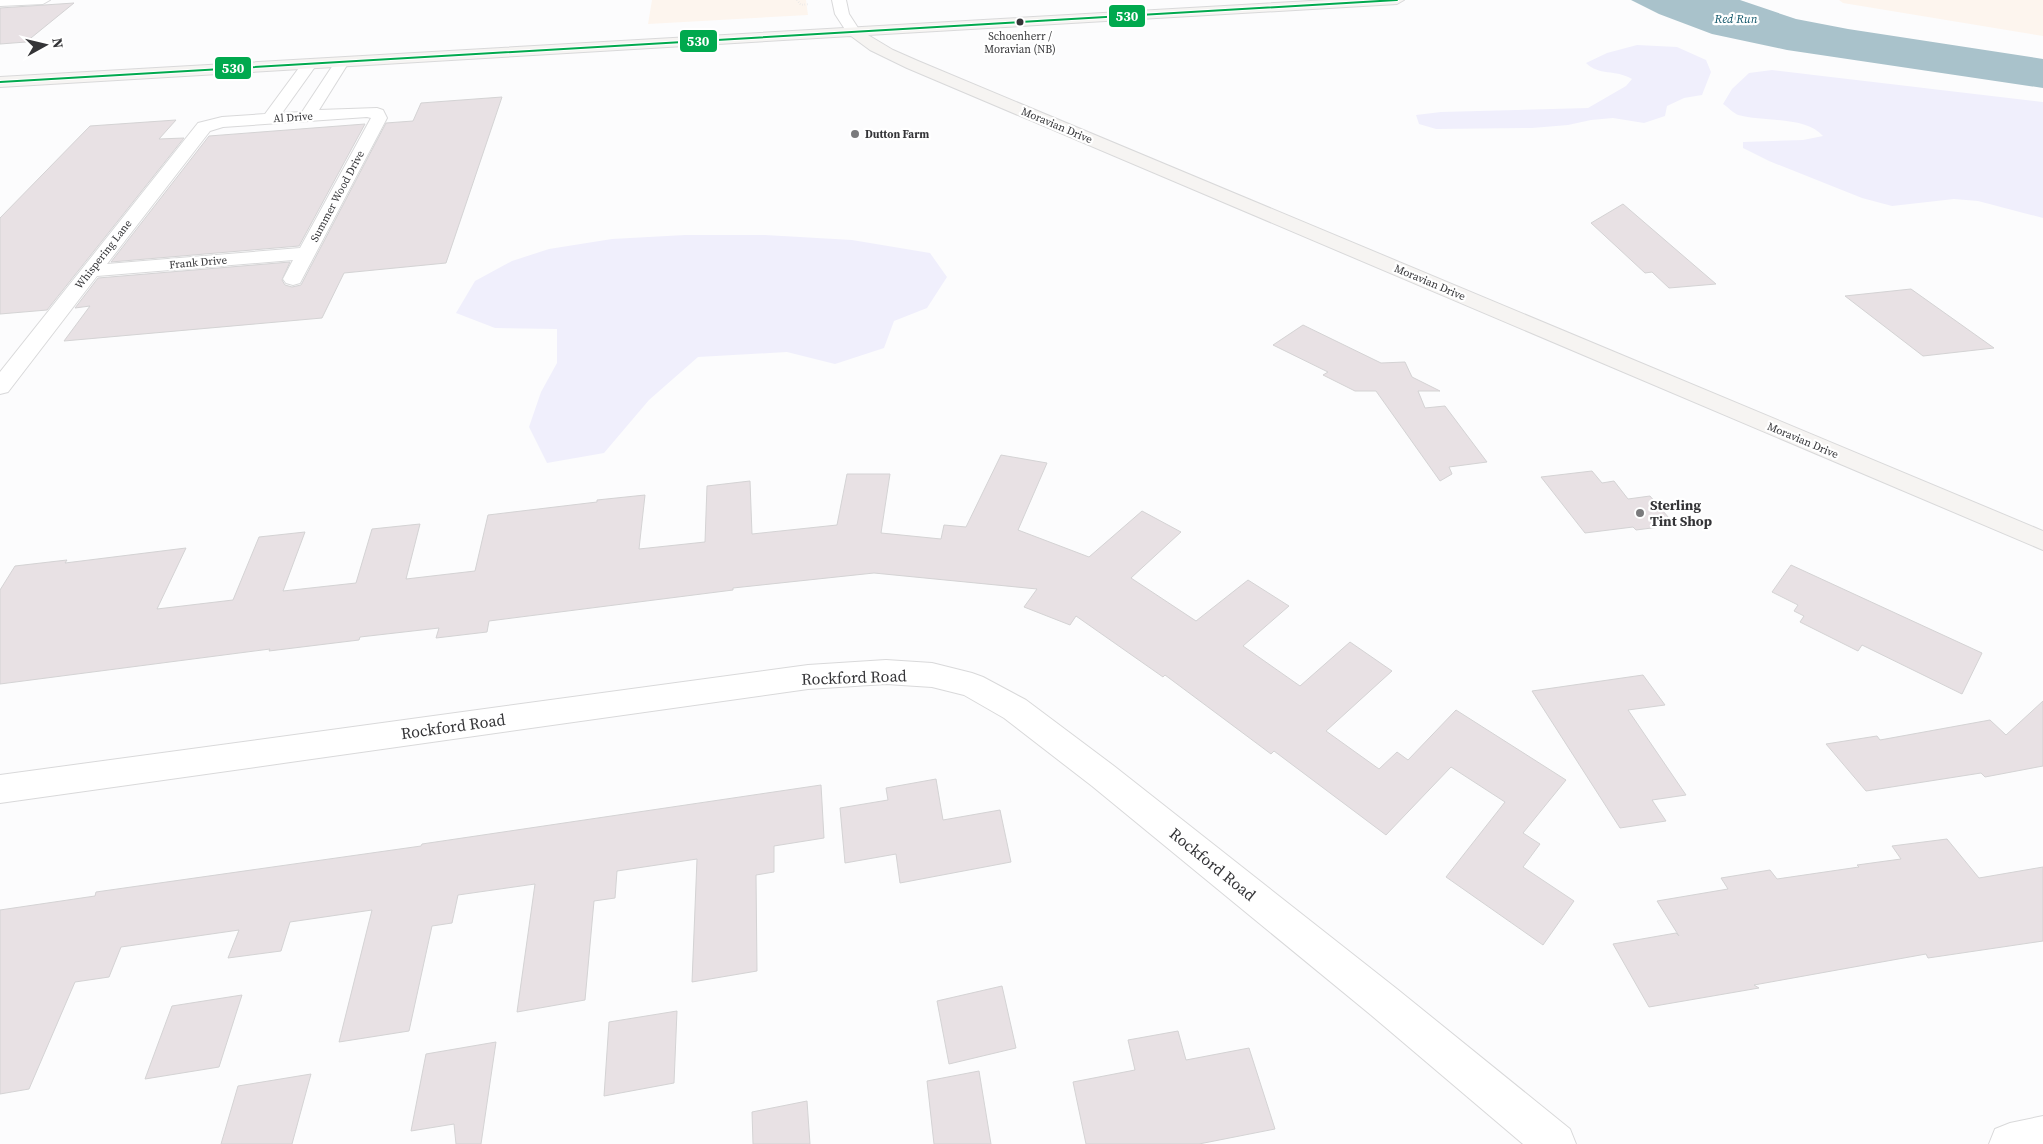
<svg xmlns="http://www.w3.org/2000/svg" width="2043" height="1144" viewBox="0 0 2043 1144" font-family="'Source Serif 4',serif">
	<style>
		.commercial { fill: #fdf5ee }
		.green { fill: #f0effc }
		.water { fill: #a9c2cb }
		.building { fill: #e8e1e4; stroke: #d4d3d4 }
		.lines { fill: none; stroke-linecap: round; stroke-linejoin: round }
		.street-casing { stroke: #d9d9da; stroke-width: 2 }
		.secondary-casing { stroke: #d9d9da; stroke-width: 2 }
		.path { stroke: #e4e4e5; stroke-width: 2; stroke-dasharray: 0.5 2; stroke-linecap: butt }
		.street { fill: #fff; fill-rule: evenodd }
		.secondary { fill: #f6f4f2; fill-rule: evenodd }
		.bus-1-casing { stroke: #fff; stroke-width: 4 }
		.bus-1 { stroke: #00a94e; stroke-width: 2 }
		.bus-dot { fill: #343437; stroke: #fff; stroke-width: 2 }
		.poi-dot { fill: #7a7a7c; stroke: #fff; stroke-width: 2 }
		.labels { text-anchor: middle; stroke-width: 4.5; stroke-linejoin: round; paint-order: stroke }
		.far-bus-label { font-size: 11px; fill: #343437; stroke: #fff }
		.far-street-label { font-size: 11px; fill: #343437; stroke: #fff }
		.far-poi-label { font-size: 11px; font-weight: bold; fill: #343437; stroke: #fff; text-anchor: start }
		.far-water-label { font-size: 12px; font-style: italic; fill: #0e5468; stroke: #fff }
		.poi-label { font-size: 14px; font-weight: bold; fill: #343437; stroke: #fff; text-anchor: start }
		.near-street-label { font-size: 16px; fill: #343437; stroke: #fff }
		.line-badge { stroke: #fff; stroke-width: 2 }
		.badge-label { font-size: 14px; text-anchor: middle; font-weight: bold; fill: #fff }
	</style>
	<rect width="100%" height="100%" fill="#fcfcfd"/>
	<g class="commercial">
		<polygon points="652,0 806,0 808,15 648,24"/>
		<polygon points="1839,0 2043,0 2043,36 1843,3"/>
	</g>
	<g class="green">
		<path d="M1637,45L1677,47L1706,60L1711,72L1702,95L1684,98L1667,106L1665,116L1644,123L1613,118L1591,120L1568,125L1532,128L1436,129L1419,124L1416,115L1441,112L1588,108L1626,86L1632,79C1615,69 1599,76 1586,63L1607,53Z"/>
		<path d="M1772,70L2043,102V218L1978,201L1954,199L1892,206L1862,198L1769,161L1743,148V142L1803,140L1823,136C1806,116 1764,122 1738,115C1733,113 1728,107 1723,104L1732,89L1749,73Z"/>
		<polygon points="685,235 765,235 852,240 930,253 947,277 927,308 894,321 884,348 835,364 787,352 698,357 649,400 604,453 547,463 529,427 541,392 557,363 557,329 495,328 456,313 475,281 512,261 549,249 612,239"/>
	</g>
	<polygon class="water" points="1631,0 1740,0 1796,19 1848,29 2043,59 2043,88 1787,50 1712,34 1659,14"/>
	<g class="building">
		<polygon points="74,3 26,42 0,44 0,8"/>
		<polygon points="502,97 446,263 344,273 322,318 64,341 90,306 75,308 98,278 290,262 282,280 285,285 292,287 301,285 386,123 413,121 421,103"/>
		<polygon points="176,120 159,139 184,138 47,310 0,314 0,218 90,126"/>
		<polygon points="365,124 299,246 111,262 209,136"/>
		<polygon points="1623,204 1716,284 1669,288 1652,272 1645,273 1591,223"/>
		<polygon points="1911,289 1994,348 1923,356 1845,296"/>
		<polygon points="1303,325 1381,363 1405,362 1412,377 1440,391 1418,391 1425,408 1445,406 1487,462 1449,467 1452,474 1440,481 1376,391 1355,391 1323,375 1328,372 1273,345"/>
		<polygon points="1001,455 1047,463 1018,530 1089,557 1142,511 1181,532 1131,578 1196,621 1248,580 1289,606 1243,646 1300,686 1350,642 1392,671 1326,731 1379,769 1397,752 1408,760 1456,710 1566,780 1523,833 1540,844 1523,867 1574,901 1543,945 1446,877 1505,802 1451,767 1386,835 1274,751 1271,754 1165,675 1163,677 1076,616 1070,625 1024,607 1037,589 874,573 733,588 733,590 489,621 487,632 436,638 439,628 360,637 359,640 269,651 270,649 0,684 0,590 15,566 67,560 65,563 186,548 157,609 233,600 259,537 305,532 283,591 356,583 372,529 420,524 406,579 475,571 488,515 597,502 597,500 645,495 639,549 705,542 707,486 750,481 752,534 837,525 847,474 890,474 881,533 941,539 944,525 966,527"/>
		<polygon points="1592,471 1602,483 1614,481 1628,499 1650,496 1675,525 1636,530 1633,527 1585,533 1541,477"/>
		<polygon points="1791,565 1982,653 1962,694 1862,645 1858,651 1800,622 1804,616 1794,611 1798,605 1772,592"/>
		<polygon points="1643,675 1665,705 1628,710 1686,795 1652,800 1666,821 1620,828 1532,691"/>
		<polygon points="2043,701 2043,766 1985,777 1981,773 1866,791 1826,744 1877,736 1880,740 1990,720 2006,735"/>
		<polygon points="936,779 943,820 1000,810 1011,862 900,883 896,854 845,863 840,808 888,800 886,788"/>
		<polygon points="821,785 824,838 774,846 774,872 756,875 757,971 692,982 697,859 617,871 615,898 594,901 585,1000 517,1012 535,884 458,895 452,923 432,926 409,1031 339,1042 372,910 290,922 281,951 228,958 239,930 121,947 109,977 75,982 29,1089 0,1094 0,910 95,896 96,892 421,846 422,844"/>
		<polygon points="1947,839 1979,878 2043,867 2043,941 1928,958 1926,954 1754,985 1759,988 1649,1007 1613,944 1676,933 1679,936 1657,901 1728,889 1721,878 1770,870 1777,879 1859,867 1857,865 1901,859 1892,846"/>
		<polygon points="1002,986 1016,1048 949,1064 937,1001"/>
		<polygon points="242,995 219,1067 145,1079 172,1006"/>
		<polygon points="677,1011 674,1083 604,1096 609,1022"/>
		<polygon points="1178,1031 1186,1060 1249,1048 1275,1129 1199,1144 1086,1144 1073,1082 1135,1070 1128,1040"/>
		<polygon points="496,1042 481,1144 456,1144 454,1124 411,1131 426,1054"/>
		<polygon points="979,1071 991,1144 934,1144 927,1081"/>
		<polygon points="311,1074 292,1144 221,1144 238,1086"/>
		<polygon points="807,1101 810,1144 753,1144 752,1112"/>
	</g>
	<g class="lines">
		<defs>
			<g id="street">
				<polygon points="0,0 50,0 43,4 0,6"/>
				<polygon points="832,0 846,0 849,14 860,31 858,34 848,34 835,14"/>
				<path d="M342,58L347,59L349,62L319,110L377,108L383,110L387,118L300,283L293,285L286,283L283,279L293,260L97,276L8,392L0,394V372L198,123L222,117L265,114L304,61H314L317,64L282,113L302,112L337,59ZM367,117L371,118L300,248L107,264L210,131L223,127Z"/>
				<polygon points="886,660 932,663 972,673 983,677 1026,700 1114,766 1397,989 1570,1129 1576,1144 1523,1144 1371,1015 1092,786 1004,718 964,695 932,687 886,684 808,689 0,803 0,775 808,665"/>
				<polygon points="2043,1116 2043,1144 1989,1144 1995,1129 2010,1123"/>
			</g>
			<polygon id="secondary" points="1328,0 1404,0 1397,4 868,35 893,50 918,61 2043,531 2043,550 907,68 870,50 851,36 0,87 0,77"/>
		</defs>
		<use href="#street" class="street-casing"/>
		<use href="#secondary" class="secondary-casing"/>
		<polyline class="path" points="797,0 801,5 809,4"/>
		<use href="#street" class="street"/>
		<use href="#secondary" class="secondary"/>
		<defs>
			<polyline id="bus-1" points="0,82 1397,0"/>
		</defs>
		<use href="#bus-1" class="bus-1-casing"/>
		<use href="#bus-1" class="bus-1"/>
	</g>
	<circle class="bus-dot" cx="1020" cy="22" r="4.5"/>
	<g class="poi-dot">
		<circle cx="855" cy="134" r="5"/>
		<circle cx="1640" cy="513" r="5"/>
	</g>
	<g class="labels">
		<g class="far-bus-label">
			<text x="1020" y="40">Schoenherr /<tspan x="1020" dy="13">Moravian (NB)</tspan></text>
		</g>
		<g class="far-street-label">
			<text transform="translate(293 117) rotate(-4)" y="4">Al Drive</text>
			<text transform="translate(1057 125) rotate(23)" y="4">Moravian Drive</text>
			<text transform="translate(337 196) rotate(-62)" y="4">Summer Wood Drive</text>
			<text transform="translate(103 254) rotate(-52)" y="4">Whispering Lane</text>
			<text transform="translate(198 262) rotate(-5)" y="4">Frank Drive</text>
			<text transform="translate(1430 282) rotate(23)" y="4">Moravian Drive</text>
			<text transform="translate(1803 440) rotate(23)" y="4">Moravian Drive</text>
		</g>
		<g class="far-poi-label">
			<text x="865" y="138">Dutton Farm</text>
		</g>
		<g class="far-water-label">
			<text x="1736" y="23">Red Run</text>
		</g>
		<g class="poi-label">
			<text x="1650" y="510">Sterling<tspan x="1650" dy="16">Tint Shop</tspan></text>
		</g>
		<g class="near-street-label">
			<text transform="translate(854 677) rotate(-2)" y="6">Rockford Road</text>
			<text transform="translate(453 726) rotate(-8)" y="6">Rockford Road</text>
			<text transform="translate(1213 864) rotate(39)" y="6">Rockford Road</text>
		</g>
	</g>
	<g class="line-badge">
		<rect x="1108" y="4" width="38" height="24" rx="5" fill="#00a94e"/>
		<rect x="679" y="29" width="39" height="24" rx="5" fill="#00a94e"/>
		<rect x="214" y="56" width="38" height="24" rx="5" fill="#00a94e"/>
	</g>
	<g class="badge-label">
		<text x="1127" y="21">530</text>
		<text x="698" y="46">530</text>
		<text x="233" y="73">530</text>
	</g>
	<g transform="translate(45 45) rotate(82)" stroke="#ffffff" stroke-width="4" paint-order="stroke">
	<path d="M0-4L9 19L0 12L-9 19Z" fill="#343437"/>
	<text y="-8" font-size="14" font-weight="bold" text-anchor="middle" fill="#343437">N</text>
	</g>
</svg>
